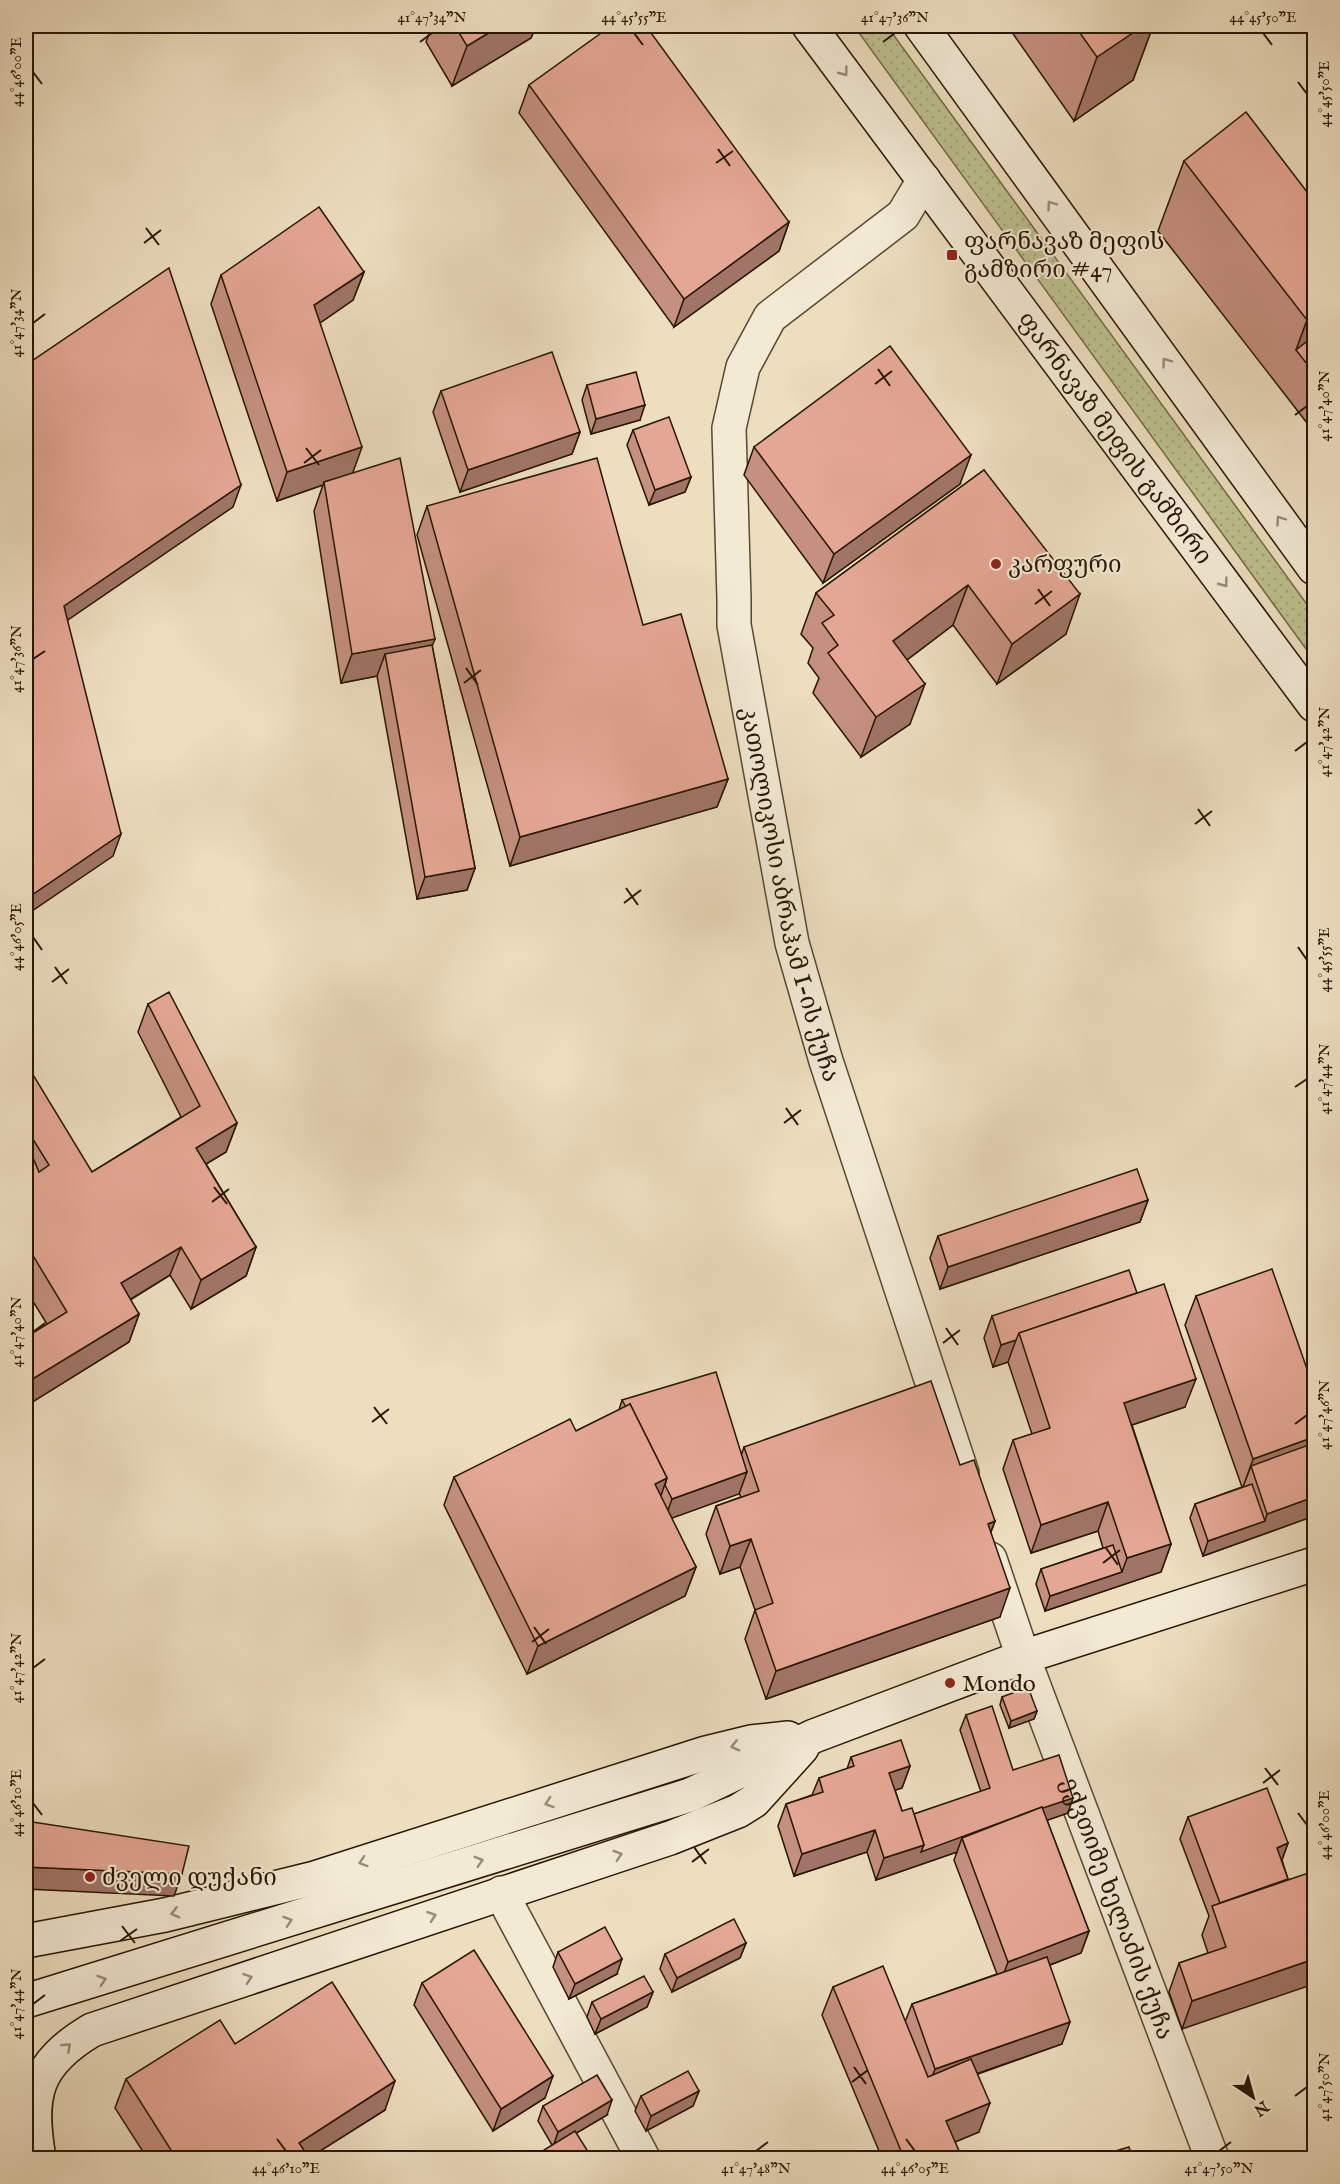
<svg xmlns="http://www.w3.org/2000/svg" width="1340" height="2184" viewBox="0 0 1340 2184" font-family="'IM FELL English','Noto Serif Georgian',serif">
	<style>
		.grass { fill: url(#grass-dots); stroke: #726b48; stroke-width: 1.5 }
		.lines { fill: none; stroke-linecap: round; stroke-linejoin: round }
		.minor-casing { stroke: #584830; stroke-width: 36 }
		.secondary-casing { stroke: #271600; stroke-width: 36 }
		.minor { stroke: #f3ead6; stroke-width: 33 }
		.secondary { stroke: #f3ead6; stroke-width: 33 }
		.wall { fill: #c59080; stroke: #271600; stroke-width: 1.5 }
		.shaded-wall { fill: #a07568; stroke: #271600; stroke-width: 1.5 }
		.building { fill: #e5a795; stroke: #271600; stroke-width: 1.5 }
		.oneway { stroke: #978b76 }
		.ticks { fill: none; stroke: #271600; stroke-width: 2 }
		.poi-dot { fill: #8f2418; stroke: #f3ead6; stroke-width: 2 }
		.labels { text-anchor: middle; stroke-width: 4.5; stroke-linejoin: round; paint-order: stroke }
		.poi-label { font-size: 24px; fill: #271600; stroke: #f3ead6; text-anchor: start }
		.street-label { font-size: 24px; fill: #271600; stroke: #f3ead6 }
		.neatline { fill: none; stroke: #271600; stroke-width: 2 }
		.ticks-label { font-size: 15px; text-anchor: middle; fill: #271600 }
	</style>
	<defs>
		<pattern id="grass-dots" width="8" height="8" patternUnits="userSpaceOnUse" patternTransform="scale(1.5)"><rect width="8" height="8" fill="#bdc08f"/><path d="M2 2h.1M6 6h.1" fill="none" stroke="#a2a47a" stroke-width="1.8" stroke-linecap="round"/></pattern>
	</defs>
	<rect width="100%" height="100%" fill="#eddec0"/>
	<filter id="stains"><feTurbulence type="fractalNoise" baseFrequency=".00333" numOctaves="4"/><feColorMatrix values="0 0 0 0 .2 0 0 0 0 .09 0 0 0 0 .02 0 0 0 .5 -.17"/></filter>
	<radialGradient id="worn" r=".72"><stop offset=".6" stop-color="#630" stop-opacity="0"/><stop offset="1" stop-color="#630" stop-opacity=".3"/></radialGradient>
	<polygon class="grass" points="854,26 887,26 1314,614 1314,660"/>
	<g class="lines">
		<defs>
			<g id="minor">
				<path id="s1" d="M924,180L903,215L770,317L743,367L729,428L734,599V625L792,943L826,1061L962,1473"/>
				<path id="s2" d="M990,1559L1023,1657L1212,2158"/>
				<polyline points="501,1893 643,2158"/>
			</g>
			<g id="secondary">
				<path id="s3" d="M809,26L1314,705"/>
				<polyline points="921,26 1314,568"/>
				<polyline points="26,1941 165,1915 315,1878 706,1753 751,1742 788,1738"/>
				<polyline points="26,2001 690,1795 814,1736 1023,1657 1314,1564"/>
				<path d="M39,2158C28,2095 35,2064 92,2030L670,1838L738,1811L754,1801L802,1748"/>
			</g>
		</defs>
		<use href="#minor" class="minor-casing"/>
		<use href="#secondary" class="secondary-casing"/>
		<use href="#minor" class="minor"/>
		<use href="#secondary" class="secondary"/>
	</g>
	<g class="wall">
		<polygon points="432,26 536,26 531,38 452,86 426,42"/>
		<polygon points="1010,26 1153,26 1133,80 1074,121 1009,28"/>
		<polygon points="529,85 789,222 779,251 674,327 519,113"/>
		<polygon points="1184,161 1314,201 1314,432 1158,231"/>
		<polygon points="364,272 353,300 320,323 353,473 435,639 432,645 475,868 467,890 417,899 377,676 341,683 314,511 323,485 277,501 211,304 221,275"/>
		<polygon points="587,385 640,420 591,434 582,400"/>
		<polygon points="441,391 580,432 572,454 460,492 433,412"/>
		<polygon points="633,430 691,477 685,492 649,505 627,445"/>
		<polygon points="754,447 960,484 823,583 744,475"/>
		<polygon points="984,470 1066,634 997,684 953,625 907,660 910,724 861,757 813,693 819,678 808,663 813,648 801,634 816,593"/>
		<polygon points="427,506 643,625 728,779 717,807 510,866 417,535"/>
		<polygon points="148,1004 237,1123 226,1152 206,1164 256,1247 246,1276 191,1309 170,1275 130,1300 139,1314 129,1342 26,1406 26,1337 47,1324 26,1290 26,1077 92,1172 181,1117 138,1032"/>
		<polygon points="1314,1139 1314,1163 1309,1155"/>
		<polygon points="1148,1200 1140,1222 940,1289 930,1258 938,1236"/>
		<polygon points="1137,1293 1185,1407 1132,1425 1171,1544 1161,1572 1045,1611 1036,1584 1041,1569 1103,1548 1098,1531 1031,1553 1003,1469 1013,1440 1032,1434 1008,1362 993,1367 984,1338 992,1316"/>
		<polygon points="1196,1296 1314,1516 1203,1556 1190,1518 1195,1504 1242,1487 1185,1325"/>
		<polygon points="622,1400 742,1453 744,1447 960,1465 995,1521 991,1532 1000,1617 766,1699 745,1639 755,1610 740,1567 720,1574 706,1534 716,1506 741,1497 739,1493 671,1518 696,1567 685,1596 527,1674 444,1505 454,1477 576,1431 619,1410"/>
		<polygon points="1002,1697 1037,1711 1034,1719 1009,1728 1000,1705"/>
		<polygon points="966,1715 1013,1770 1068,1813 1047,1820 1089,1931 1081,1953 1050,1965 1062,2044 978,2074 979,2132 955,2142 962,2158 882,2158 822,2015 833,1987 905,2022 912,2004 997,1974 954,1860 957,1852 876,1880 867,1852 794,1876 778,1826 786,1804 812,1795 819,1778 847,1769 851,1757 910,1766 902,1788 895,1790 902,1811 914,1814 981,1792 960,1730"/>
		<polygon points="1188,1817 1288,1843 1282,1860 1288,1879 1182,2029 1169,1992 1179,1963 1208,1953 1202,1935 1209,1916 1180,1839"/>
		<polygon points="746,1943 740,1958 672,1992 660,1969 665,1954"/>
		<polygon points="558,1952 617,1974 569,1999 553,1967"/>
		<polygon points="422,1983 545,2098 493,2131 414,2005"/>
		<polygon points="653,1992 647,2007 595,2034 587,2017 592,2002"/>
		<polygon points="235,2044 385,2110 309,2158 147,2158 115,2108 126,2079"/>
		<polygon points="699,2091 693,2106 646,2131 635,2111 641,2096"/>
		<polygon points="543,2106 607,2115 576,2133 552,2145 538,2121"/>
	</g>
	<g class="shaded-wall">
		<polygon points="500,26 536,26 531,38 452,86 467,46"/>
		<polygon points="1143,26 1153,26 1133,80 1074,121 1097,57"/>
		<polygon points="789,222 779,251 674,327 684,299"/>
		<polygon points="364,272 353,300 304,334 314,305"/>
		<polygon points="1314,314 1314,364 1296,350 1307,320"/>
		<polygon points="645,405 640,420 591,434 596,419"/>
		<polygon points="580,432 572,454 460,492 468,470"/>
		<polygon points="362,447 352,475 324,482 323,485 277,501 287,472"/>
		<polygon points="971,455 960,484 823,583 834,554"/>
		<polygon points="691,477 685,492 649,505 655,490"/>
		<polygon points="241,485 233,507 56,628 64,606"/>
		<polygon points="968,585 953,625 879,681 893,641"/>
		<polygon points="1080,594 1066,634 997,684 1012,644"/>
		<polygon points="435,639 424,667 385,654 377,676 341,683 352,654"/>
		<polygon points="925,684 910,724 861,757 876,717"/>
		<polygon points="728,779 717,807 510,866 520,837"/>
		<polygon points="121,834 113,856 26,915 26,899"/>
		<polygon points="475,868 467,890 417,899 425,877"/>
		<polygon points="237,1123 226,1152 186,1176 196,1148"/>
		<polygon points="1148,1200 1140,1222 940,1289 948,1267"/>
		<polygon points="181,1247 170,1275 110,1312 121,1283"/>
		<polygon points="256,1247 246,1276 191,1309 201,1280"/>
		<polygon points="139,1314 129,1342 26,1406 26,1383"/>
		<polygon points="1016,1340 1008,1362 993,1367 1001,1345"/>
		<polygon points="1196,1379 1185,1407 1114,1431 1124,1403"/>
		<polygon points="1314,1437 1314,1462 1251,1466 1243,1487 1253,1459"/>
		<polygon points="747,1472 739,1494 664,1521 672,1499"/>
		<polygon points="667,1478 657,1507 655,1484"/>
		<polygon points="1314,1497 1314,1516 1203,1556 1208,1541 1265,1521 1267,1514"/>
		<polygon points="1108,1502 1098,1531 1031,1553 1041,1525"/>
		<polygon points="995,1521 984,1550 988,1524"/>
		<polygon points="751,1539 740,1567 720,1574 730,1546"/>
		<polygon points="1171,1544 1161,1572 1045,1611 1050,1596 1122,1572 1127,1558"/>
		<polygon points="696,1567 685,1596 527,1674 538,1646"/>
		<polygon points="1010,1588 1000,1617 766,1699 776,1671"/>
		<polygon points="1037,1711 1034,1719 1009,1728 1011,1721"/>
		<polygon points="910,1766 902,1788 881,1795 889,1773"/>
		<polygon points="1073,1798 1068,1813 966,1849 962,1838 957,1852 876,1880 884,1858"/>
		<polygon points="875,1830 867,1852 794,1876 802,1854"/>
		<polygon points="1288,1843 1280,1865 1277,1848"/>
		<polygon points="26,1867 182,1874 174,1896 26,1889"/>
		<polygon points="1089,1931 1081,1953 1000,1984 1008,1962"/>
		<polygon points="746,1943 740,1958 672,1992 677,1978"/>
		<polygon points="622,1959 617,1974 569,1999 575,1984"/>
		<polygon points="1314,1959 1314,1984 1182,2029 1192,2001"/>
		<polygon points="653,1992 647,2007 595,2034 601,2019"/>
		<polygon points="1070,2022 1062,2044 927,2091 935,2069"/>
		<polygon points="553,2076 545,2098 493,2131 501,2109"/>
		<polygon points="395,2081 385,2110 309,2158 299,2143"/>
		<polygon points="699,2091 693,2106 646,2131 651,2116"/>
		<polygon points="612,2100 607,2115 553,2147 558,2132"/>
		<polygon points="990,2103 979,2132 936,2150 946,2121"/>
	</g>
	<g class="building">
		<polygon points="455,26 500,26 467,46"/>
		<polygon points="611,26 646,26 789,222 684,299 529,85"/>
		<polygon points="1075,26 1143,26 1097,57"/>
		<polygon points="1246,112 1314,201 1314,314 1307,320 1184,161"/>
		<polygon points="319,207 364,272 314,305 362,447 287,472 221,275"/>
		<polygon points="169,268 241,485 64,606 121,834 26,899 26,365"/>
		<polygon points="1314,336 1314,373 1296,350"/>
		<polygon points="890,346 971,455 834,554 754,447"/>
		<polygon points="552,352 580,432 468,470 441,391"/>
		<polygon points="636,372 645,405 596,419 587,385"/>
		<polygon points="669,417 691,477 655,490 633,430"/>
		<polygon points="400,458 435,639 352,654 324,482"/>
		<polygon points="597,458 643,625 681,614 728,779 520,837 427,506"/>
		<polygon points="984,470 1080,594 1012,644 968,585 893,641 925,684 876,717 828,653 838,645 822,623 834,615 816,593"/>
		<polygon points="432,645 475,868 425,877 385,654"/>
		<polygon points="169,992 237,1123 196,1148 256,1247 201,1280 181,1247 121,1283 139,1314 26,1383 26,1337 67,1312 26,1244 26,1179 32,1175 26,1178 26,1141 39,1172 49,1165 26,1128 26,1077 32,1073 92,1172 200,1106 148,1004"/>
		<polygon points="1137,1169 1148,1200 948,1267 938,1236"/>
		<polygon points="1272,1269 1314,1389 1314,1437 1253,1459 1196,1296"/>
		<polygon points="1129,1270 1137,1293 1019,1333 1016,1340 1001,1345 992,1316"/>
		<polygon points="1164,1284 1196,1379 1124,1403 1171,1544 1127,1558 1108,1502 1041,1525 1013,1440 1050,1428 1019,1333"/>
		<polygon points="716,1372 747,1472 672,1499 665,1485 667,1478 630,1404 626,1407 622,1400"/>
		<polygon points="931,1381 960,1465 974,1460 995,1521 988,1524 1010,1588 776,1671 755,1610 773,1603 751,1539 730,1546 716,1506 759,1491 744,1447"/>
		<polygon points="630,1404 667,1478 655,1484 696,1567 538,1646 454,1477 570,1419 576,1431"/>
		<polygon points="1314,1443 1314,1497 1267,1514 1251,1466"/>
		<polygon points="1252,1484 1265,1521 1208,1541 1195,1504"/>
		<polygon points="1113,1545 1122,1572 1050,1596 1041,1569"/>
		<polygon points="1028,1687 1037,1711 1011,1721 1002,1697"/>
		<polygon points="992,1706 1013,1770 1059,1755 1073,1798 1043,1808 1042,1807 921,1852 924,1845 914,1814 990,1788 966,1715"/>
		<polygon points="901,1740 910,1766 889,1773 902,1811 912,1808 924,1845 884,1858 875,1830 802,1854 786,1804 823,1792 819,1778 854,1766 851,1757"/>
		<polygon points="1267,1788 1288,1843 1277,1848 1288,1879 1220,1903 1188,1817"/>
		<polygon points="1042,1807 1089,1931 1008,1962 962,1838"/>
		<polygon points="26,1821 189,1846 182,1874 26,1867"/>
		<polygon points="1314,1871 1314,1959 1192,2001 1179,1963 1226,1947 1212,1906"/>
		<polygon points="734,1919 746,1943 677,1978 665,1954"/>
		<polygon points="605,1927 622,1959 575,1984 558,1952"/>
		<polygon points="474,1950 553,2076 501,2109 422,1983"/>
		<polygon points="1047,1957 1070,2022 935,2069 912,2004"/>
		<polygon points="883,1966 928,2077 971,2059 990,2103 946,2121 962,2158 904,2158 833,1987"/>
		<polygon points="644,1976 653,1992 601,2019 592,2002"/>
		<polygon points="332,1982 395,2081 299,2143 309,2158 176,2158 126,2079 220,2020 235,2044"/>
		<polygon points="688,2071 699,2091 651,2116 641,2096"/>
		<polygon points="597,2075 612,2100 558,2132 543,2106"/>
		<polygon points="575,2131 592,2158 531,2158"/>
		<polygon points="1129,2147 1132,2158 1092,2158"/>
	</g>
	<defs><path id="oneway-chevron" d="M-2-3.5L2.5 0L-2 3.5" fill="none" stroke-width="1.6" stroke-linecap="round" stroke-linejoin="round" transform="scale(1.5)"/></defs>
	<g class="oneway">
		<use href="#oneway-chevron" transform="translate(844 72) rotate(53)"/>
		<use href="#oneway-chevron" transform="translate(1051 205) rotate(-126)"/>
		<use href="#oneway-chevron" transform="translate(1166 362) rotate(-126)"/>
		<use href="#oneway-chevron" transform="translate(1280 520) rotate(-126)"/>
		<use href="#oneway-chevron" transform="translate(1224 583) rotate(53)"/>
		<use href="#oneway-chevron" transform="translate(735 1746) rotate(166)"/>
		<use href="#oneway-chevron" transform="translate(549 1803) rotate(162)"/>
		<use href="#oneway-chevron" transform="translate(618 1855) rotate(-18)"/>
		<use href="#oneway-chevron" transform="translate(479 1861) rotate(-17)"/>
		<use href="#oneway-chevron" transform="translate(363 1862) rotate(162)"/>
		<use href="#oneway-chevron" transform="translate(175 1913) rotate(166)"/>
		<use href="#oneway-chevron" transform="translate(432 1916) rotate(-19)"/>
		<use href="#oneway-chevron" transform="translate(288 1921) rotate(-18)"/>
		<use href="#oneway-chevron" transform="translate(248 1978) rotate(-19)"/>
		<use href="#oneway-chevron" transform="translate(102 1980) rotate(-18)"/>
		<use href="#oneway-chevron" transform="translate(67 2047) rotate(-42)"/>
	</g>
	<path class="ticks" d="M634,33L643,45M1263,33L1272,45M420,42L432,33M883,42L895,33M33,72L42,84M1298,82L1307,94M718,149L730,166M716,163L733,151M146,228L159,245M144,243L161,230M33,323L45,314M878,369L890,386M875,384L892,371M1295,415L1307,406M306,448L319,465M304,463L321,450M1038,589L1050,606M1035,604L1052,591M33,659L45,651M466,668L478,685M464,683L481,670M1295,751L1307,742M1198,809L1210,826M1195,824L1212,811M626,888L638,905M624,903L641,890M33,937L42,950M1298,947L1307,960M55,967L67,984M52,982L69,969M1295,1087L1307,1079M786,1108L798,1125M784,1123L801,1110M214,1187L227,1204M212,1202L229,1189M946,1328L958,1345M33,1332L45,1323M943,1343L960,1330M374,1407L387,1424M372,1422L389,1409M1295,1424L1307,1415M1106,1548L1118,1565M1103,1563L1120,1550M534,1627L546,1644M532,1642L549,1629M33,1668L45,1659M1265,1768L1278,1785M1263,1783L1280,1770M33,1803L42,1815M1298,1813L1307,1825M694,1847L706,1864M692,1862L709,1849M122,1926L135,1943M120,1941L137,1929M33,2004L45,1995M854,2067L866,2084M852,2082L868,2070M1295,2096L1307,2087M277,2139L286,2151M906,2139L915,2151M756,2151L768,2142M1219,2151L1231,2142"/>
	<g class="poi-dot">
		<rect x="946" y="249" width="12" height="12" rx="3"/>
		<circle cx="996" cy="564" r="6"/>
		<circle cx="950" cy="1683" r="6"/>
		<circle cx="90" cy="1877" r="6"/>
	</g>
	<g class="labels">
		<g class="poi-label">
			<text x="964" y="249">ფარნავაზ მეფის<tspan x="964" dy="28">გამზირი #47</tspan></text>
			<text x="1008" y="572">კარფური</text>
			<text x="962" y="1691">Mondo</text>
			<text x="102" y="1885">ძველი დუქანი</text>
		</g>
		<g class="street-label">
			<text dy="8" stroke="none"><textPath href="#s3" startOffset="513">ფარნავაზ მეფის გამზირი</textPath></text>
			<text dy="8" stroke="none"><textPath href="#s1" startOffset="800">კათოლიკოსი აბრაჰამ I-ის ქუჩა</textPath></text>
			<text dy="8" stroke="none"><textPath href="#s2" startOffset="372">ექვთიმე ხელაძის ქუჩა</textPath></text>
		</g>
	</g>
	<rect width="1340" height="2184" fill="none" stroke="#eddec0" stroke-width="66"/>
	<g transform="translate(1253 2097) rotate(144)" stroke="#f3ead6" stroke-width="4.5" paint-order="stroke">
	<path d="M0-4.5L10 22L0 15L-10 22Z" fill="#271600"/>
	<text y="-9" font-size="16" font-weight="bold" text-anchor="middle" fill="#271600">N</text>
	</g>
	<rect x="33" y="33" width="1274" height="2118" class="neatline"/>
	<g class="ticks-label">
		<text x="432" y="22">41°47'34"N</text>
		<text x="634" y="22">44°45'55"E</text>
		<text x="895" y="22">41°47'36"N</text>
		<text x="1263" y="22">44°45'50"E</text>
		<text transform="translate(16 72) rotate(-90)" y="5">44°46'00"E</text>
		<text transform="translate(1324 94) rotate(-90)" y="5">44°45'50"E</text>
		<text transform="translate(16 323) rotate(-90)" y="5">41°47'34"N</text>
		<text transform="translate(1324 406) rotate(-90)" y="5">41°47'40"N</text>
		<text transform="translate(16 659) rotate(-90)" y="5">41°47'36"N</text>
		<text transform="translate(1324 742) rotate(-90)" y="5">41°47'42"N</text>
		<text transform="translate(16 937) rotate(-90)" y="5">44°46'05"E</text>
		<text transform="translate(1324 960) rotate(-90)" y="5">44°45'55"E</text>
		<text transform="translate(1324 1079) rotate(-90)" y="5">41°47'44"N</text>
		<text transform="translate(16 1332) rotate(-90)" y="5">41°47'40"N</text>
		<text transform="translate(1324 1415) rotate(-90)" y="5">41°47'46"N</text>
		<text transform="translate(16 1668) rotate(-90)" y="5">41°47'42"N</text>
		<text transform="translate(16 1803) rotate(-90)" y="5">44°46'10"E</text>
		<text transform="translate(1324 1825) rotate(-90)" y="5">44°46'00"E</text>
		<text transform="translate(16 2004) rotate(-90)" y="5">41°47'44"N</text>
		<text transform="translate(1324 2087) rotate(-90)" y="5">41°47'50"N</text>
		<text x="286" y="2173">44°46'10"E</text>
		<text x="756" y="2173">41°47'48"N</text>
		<text x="915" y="2173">44°46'05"E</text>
		<text x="1219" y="2173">41°47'50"N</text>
	</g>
	<rect width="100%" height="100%" filter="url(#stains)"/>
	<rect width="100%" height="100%" fill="url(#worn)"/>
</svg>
